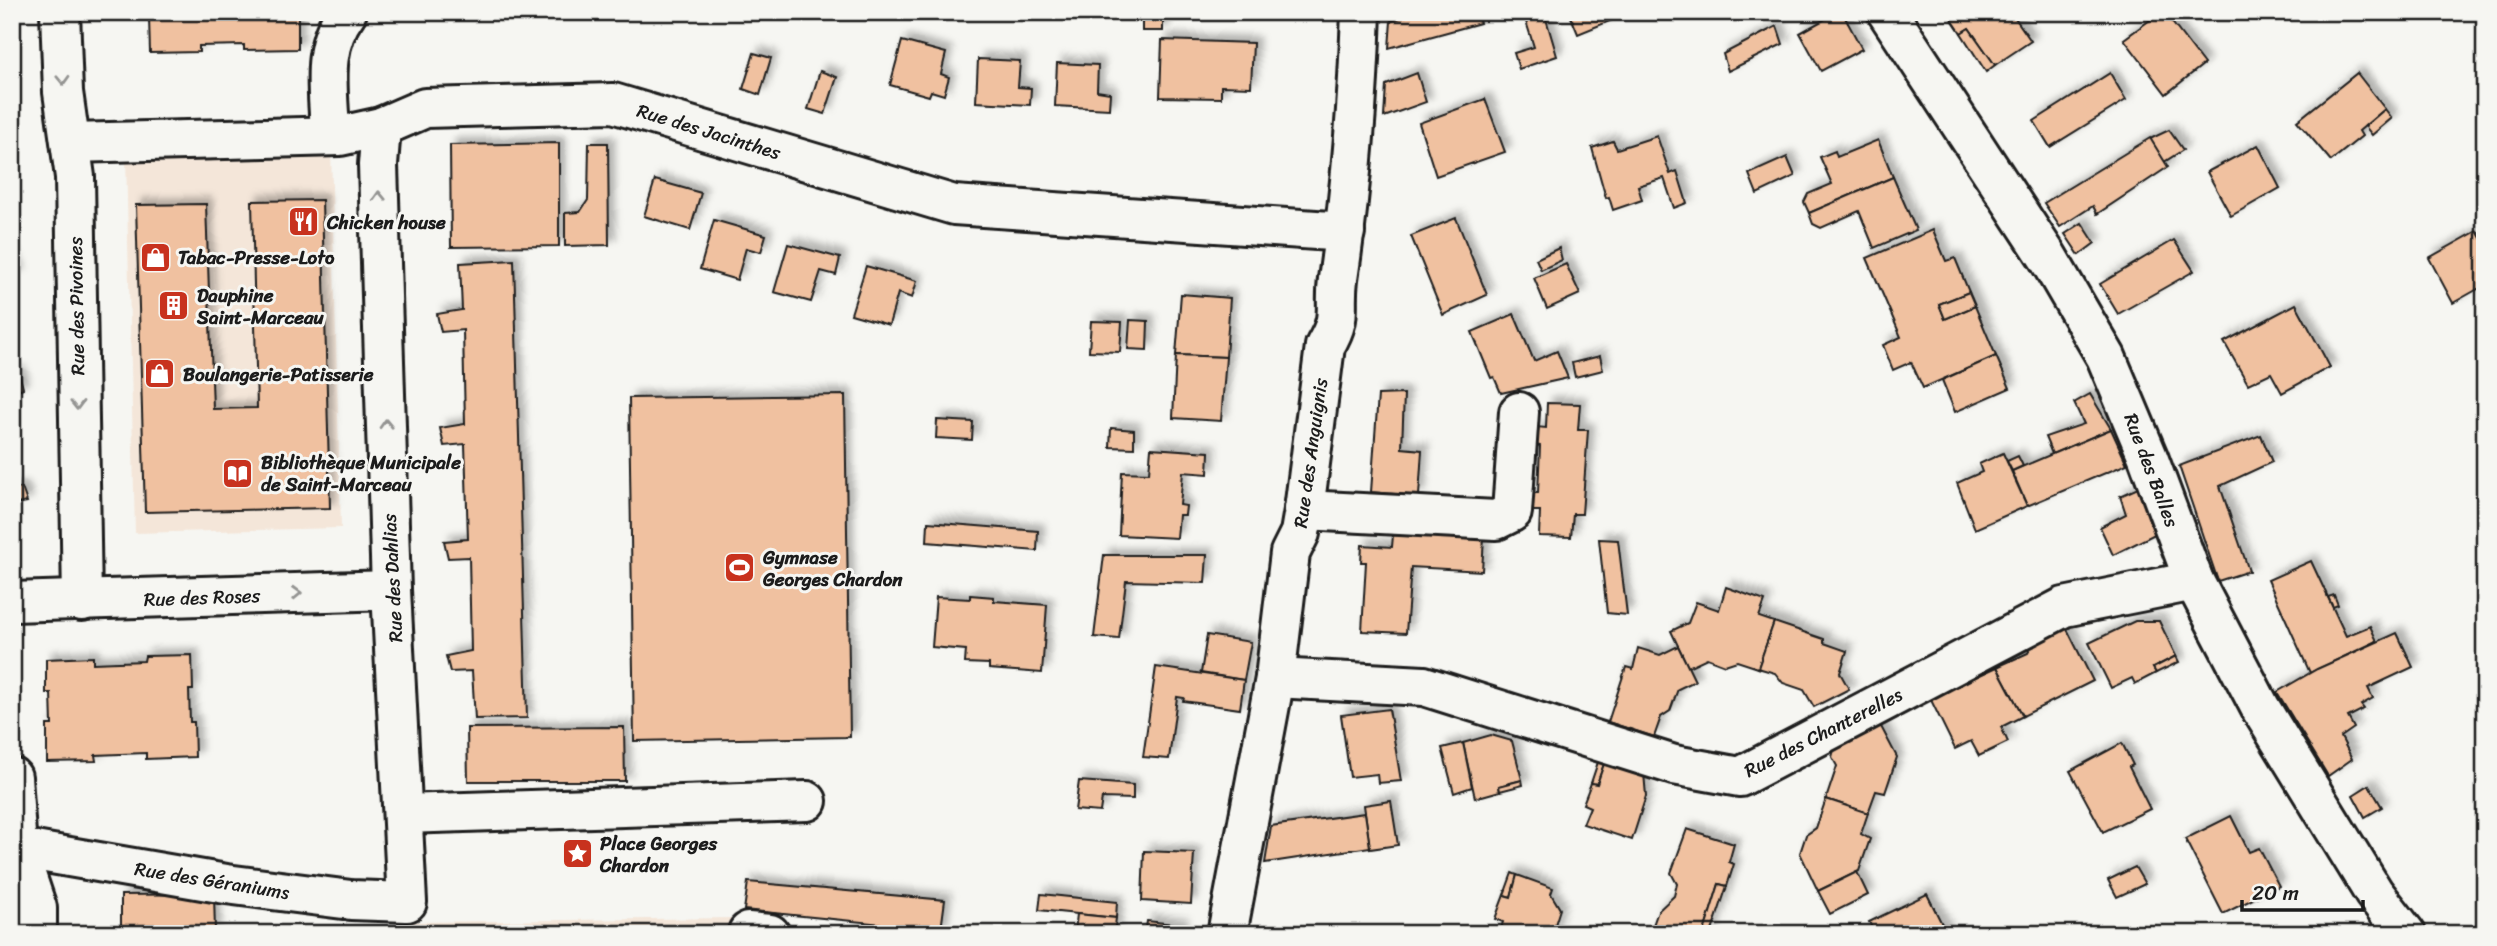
<svg xmlns="http://www.w3.org/2000/svg" width="2497" height="946" viewBox="0 0 2497 946" font-family="Sriracha,sans-serif">
	<style>
		.built { fill: #f4e6d9 }
		.building { fill: #f0c1a0; stroke: #1c1c1c; stroke-width: 2; filter: url(#shadow) }
		.lines { fill: none; stroke-linecap: round; stroke-linejoin: round }
		.minor-casing { stroke: #1c1c1c; stroke-width: 44 }
		.minor { stroke: #f6f6f2; stroke-width: 38 }
		.oneway { stroke: #949492 }
		.labels { text-anchor: middle; stroke-width: 6; stroke-linejoin: round; paint-order: stroke }
		.street-label { font-size: 19px; fill: #1c1c1c; stroke: #f6f6f2 }
		.poi-label { font-size: 19px; font-weight: bold; fill: #1c1c1c; stroke: #f6f6f2; text-anchor: start }
	</style>
	<defs>
		<filter id="shadow"><feDropShadow dx="6" dy="-6" stdDeviation="3.5" flood-color="#0004"/></filter>
	</defs>
	<rect width="100%" height="100%" fill="#f6f6f2"/>
	<filter id="ink" filterUnits="userSpaceOnUse"><feTurbulence type="fractalNoise" baseFrequency=".0143" numOctaves="2"/><feDisplacementMap in="SourceGraphic" scale="14" xChannelSelector="R" yChannelSelector="G"/><feConvolveMatrix kernelMatrix="1 2 1 2 8 2 1 2 1" color-interpolation-filters="sRGB"/></filter>
	<g filter="url(#ink)">
		<g class="built">
			<polygon points="331,150 341,528 135,533 126,157"/>
			<polygon points="735,918 734,934 408,934 407,922"/>
		</g>
		<g class="building">
			<polygon points="154,12 298,13 298,49 244,50 244,45 199,46 199,52 150,53 149,17 154,18"/>
			<rect x="1142" y="12" width="21" height="19"/>
			<polygon points="1419,12 1489,12 1477,16 1480,23 1389,48 1391,21"/>
			<polygon points="1523,12 1544,12 1557,56 1519,69 1514,53 1534,47"/>
			<polygon points="1569,12 1624,12 1622,16 1578,34"/>
			<polygon points="1838,12 1842,12 1862,49 1821,71 1800,33"/>
			<polygon points="1947,12 2011,12 2031,41 1995,65 1969,28 1961,33"/>
			<polygon points="2161,12 2164,12 2204,64 2166,94 2124,39"/>
			<polygon points="1777,26 1783,44 1728,71 1723,54"/>
			<polygon points="1969,28 1995,65 1986,72 1961,33"/>
			<polygon points="1162,40 1253,43 1251,87 1221,86 1221,98 1160,97"/>
			<polygon points="902,41 946,53 941,74 949,77 944,95 931,91 929,96 890,85"/>
			<polygon points="754,53 771,58 760,95 743,89"/>
			<polygon points="978,59 1020,61 1018,87 1031,88 1030,105 976,102"/>
			<polygon points="1057,63 1098,65 1097,91 1110,93 1109,109 1055,106"/>
			<polygon points="820,71 837,77 825,114 808,109"/>
			<polygon points="1417,73 1426,102 1384,117 1386,85"/>
			<polygon points="2110,73 2126,100 2050,147 2034,121"/>
			<polygon points="2357,73 2385,109 2359,131 2362,136 2331,161 2297,121"/>
			<polygon points="1485,99 1505,152 1436,176 1419,123"/>
			<polygon points="2385,109 2392,118 2372,135 2365,126"/>
			<polygon points="2169,130 2183,150 2164,162 2150,139"/>
			<polygon points="1657,136 1670,174 1677,171 1687,203 1674,208 1664,178 1638,186 1642,200 1613,210 1609,197 1606,198 1592,148 1613,141 1617,149"/>
			<polygon points="2150,138 2168,167 2097,214 2093,206 2060,227 2044,203"/>
			<polygon points="1878,140 1893,177 1809,213 1804,202 1808,194 1832,184 1820,157 1835,151 1837,157"/>
			<polygon points="559,143 559,246 451,247 450,145"/>
			<polygon points="589,143 608,143 609,245 565,246 565,213 580,212 588,200"/>
			<polygon points="2258,145 2280,188 2231,216 2207,172"/>
			<polygon points="1787,157 1795,176 1757,194 1749,174"/>
			<polygon points="1893,177 1916,230 1874,248 1859,211 1821,228 1813,224 1809,213"/>
			<polygon points="655,180 701,193 690,230 644,216"/>
			<polygon points="322,200 330,508 145,512 136,205 206,204 213,409 257,408 252,201"/>
			<polygon points="1456,218 1487,295 1443,315 1411,236"/>
			<polygon points="714,220 766,235 761,252 746,248 737,280 700,269"/>
			<polygon points="2082,223 2095,243 2079,255 2065,234"/>
			<polygon points="1933,230 1946,261 1955,258 1969,292 1939,304 1945,319 1975,306 1996,356 1923,388 1911,362 1893,370 1883,345 1901,337 1867,258"/>
			<polygon points="2477,231 2485,245 2485,285 2453,303 2429,258"/>
			<polygon points="2174,240 2194,271 2118,314 2100,284"/>
			<polygon points="788,244 840,258 836,275 821,271 811,302 774,292"/>
			<polygon points="1559,248 1562,260 1541,270 1536,259"/>
			<polygon points="12,258 19,274 12,276"/>
			<polygon points="514,260 527,718 475,719 472,671 450,672 446,656 471,651 469,557 448,558 444,541 468,539 465,444 444,446 440,428 465,424 463,330 441,332 437,314 462,310 460,263"/>
			<polygon points="1566,264 1580,294 1547,309 1534,278"/>
			<polygon points="866,266 917,281 912,298 898,293 889,325 851,314"/>
			<polygon points="1969,292 1975,306 1945,319 1939,304"/>
			<polygon points="1181,294 1230,298 1226,357 1176,355"/>
			<polygon points="2296,304 2330,367 2282,393 2271,373 2248,384 2224,342"/>
			<polygon points="1514,314 1534,361 1557,351 1568,378 1501,393 1494,377 1491,378 1472,332"/>
			<polygon points="1130,320 1148,321 1147,350 1128,349"/>
			<polygon points="1091,321 1122,322 1120,352 1089,351"/>
			<polygon points="1176,355 1226,357 1221,421 1173,418"/>
			<polygon points="1600,356 1603,370 1575,377 1572,363"/>
			<polygon points="1996,356 2010,388 1955,412 1942,380"/>
			<polygon points="19,373 23,388 12,392 12,374"/>
			<polygon points="1404,394 1402,448 1422,450 1419,496 1371,492 1378,395"/>
			<polygon points="2090,394 2111,429 2052,454 2045,437 2084,424 2074,403"/>
			<polygon points="845,395 850,737 634,741 629,398"/>
			<polygon points="1547,403 1580,404 1578,430 1588,430 1582,514 1573,514 1571,537 1539,536 1540,511 1532,511 1533,493 1538,493 1540,446 1536,445 1537,427 1546,428"/>
			<polygon points="937,420 973,422 972,440 936,438"/>
			<polygon points="1111,428 1134,430 1134,448 1110,447"/>
			<polygon points="2111,429 2127,464 2027,506 2012,471"/>
			<polygon points="2261,435 2272,462 2220,486 2249,571 2218,581 2179,466"/>
			<polygon points="1151,448 1209,452 1208,474 1183,472 1180,505 1186,506 1185,515 1179,515 1177,538 1119,535 1122,472 1149,473"/>
			<polygon points="2003,453 2027,506 1975,529 1957,483 1982,472 1979,464"/>
			<polygon points="2018,456 2023,466 2012,471 2007,461"/>
			<polygon points="22,488 27,502 12,505 12,489"/>
			<polygon points="2138,488 2157,533 2113,555 2100,527 2126,514 2120,496"/>
			<polygon points="928,522 1038,531 1037,551 927,542"/>
			<polygon points="1393,535 1484,537 1482,571 1411,567 1406,633 1362,631 1366,562 1361,562 1362,545 1392,547"/>
			<polygon points="1599,539 1618,540 1627,615 1607,613"/>
			<polygon points="1104,555 1207,555 1205,583 1126,581 1119,639 1094,637"/>
			<polygon points="2311,561 2346,636 2370,626 2377,641 2310,673 2268,580"/>
			<polygon points="1726,587 1765,601 1759,617 1774,622 1758,668 1737,661 1725,665 1707,658 1688,667 1671,631 1688,623 1696,602 1719,610"/>
			<polygon points="970,595 994,597 994,601 1047,605 1042,673 989,669 989,664 965,663 966,650 932,647 936,597 970,599"/>
			<polygon points="2334,595 2338,605 2333,607 2328,597"/>
			<polygon points="2135,621 2159,621 2176,656 2153,668 2156,673 2135,684 2132,678 2111,688 2089,643"/>
			<polygon points="1774,622 1824,639 1824,643 1847,651 1840,673 1849,689 1814,707 1804,690 1783,683 1775,673 1758,668"/>
			<polygon points="2065,625 2093,681 2023,716 1997,667 2028,653 2034,640"/>
			<polygon points="2397,633 2413,667 2368,688 2373,698 2361,705 2364,709 2348,717 2354,728 2341,737 2352,759 2328,776 2277,692 2317,669"/>
			<polygon points="1207,635 1251,642 1244,680 1201,673"/>
			<polygon points="1678,646 1695,681 1678,689 1670,711 1661,717 1654,737 1608,722 1626,667 1633,669 1638,648 1660,655"/>
			<polygon points="192,655 193,690 189,690 190,722 194,722 195,757 146,759 146,753 95,755 96,761 47,762 47,725 52,725 51,693 46,693 46,659 93,657 93,663 144,661 145,656"/>
			<polygon points="2176,656 2179,662 2156,673 2153,668"/>
			<polygon points="1156,667 1244,680 1240,709 1183,701 1184,698 1177,697 1169,759 1143,757"/>
			<polygon points="1997,667 2023,716 2001,727 2008,742 1979,756 1971,741 1955,749 1928,694 1957,679 1969,680"/>
			<polygon points="1389,709 1401,781 1378,783 1377,774 1350,777 1341,715"/>
			<polygon points="1877,719 1897,757 1885,793 1876,791 1868,813 1826,799 1837,766 1832,757 1837,739"/>
			<polygon points="624,727 625,781 468,781 467,728"/>
			<polygon points="1491,735 1512,741 1522,780 1499,786 1500,791 1475,798 1463,743"/>
			<polygon points="1463,743 1472,787 1454,793 1442,748"/>
			<polygon points="2122,743 2133,765 2129,767 2150,809 2103,832 2070,771"/>
			<polygon points="1599,759 1605,761 1597,784 1591,783"/>
			<polygon points="1605,761 1644,773 1646,796 1632,840 1583,824 1590,807 1583,804 1591,783 1597,784"/>
			<polygon points="1522,780 1523,785 1500,791 1499,786"/>
			<polygon points="1079,781 1133,785 1133,799 1102,798 1100,812 1075,810"/>
			<polygon points="2369,785 2382,807 2365,817 2353,795"/>
			<polygon points="1826,799 1868,813 1861,834 1870,839 1859,871 1818,891 1800,853 1806,835 1816,828"/>
			<polygon points="1391,801 1398,845 1370,849 1364,805"/>
			<polygon points="1365,813 1370,847 1265,863 1271,826"/>
			<polygon points="2231,816 2249,852 2259,848 2279,886 2223,914 2185,839"/>
			<polygon points="1687,829 1734,844 1729,862 1734,864 1727,886 1719,884 1704,932 1707,934 1650,934 1658,911 1674,896 1677,884 1671,873"/>
			<polygon points="1144,851 1194,853 1191,904 1142,901"/>
			<polygon points="2135,867 2145,884 2117,897 2108,880"/>
			<polygon points="1857,872 1868,895 1830,914 1818,891"/>
			<polygon points="1512,873 1517,875 1511,897 1504,895"/>
			<polygon points="1517,875 1553,888 1551,894 1560,909 1552,934 1499,934 1503,922 1495,919 1504,895 1511,897"/>
			<polygon points="748,882 945,900 941,930 744,910"/>
			<polygon points="1719,884 1727,886 1711,934 1707,934 1704,932"/>
			<polygon points="214,894 215,931 121,934 121,895"/>
			<polygon points="1041,894 1117,902 1116,918 1039,910"/>
			<polygon points="1927,894 1947,934 1875,934 1869,922"/>
			<polygon points="1077,914 1116,918 1114,934 1075,932"/>
			<polygon points="1147,921 1182,925 1181,934 1145,934"/>
		</g>
		<g class="lines">
			<defs>
				<g id="minor">
					<polyline points="60,12 63,92 75,177 82,601"/>
					<polyline points="1887,12 2047,256 2106,357 2148,457 2194,581 2261,709 2374,893 2406,934"/>
					<path d="M330,135C329,91 319,49 347,12"/>
					<polyline points="71,143 340,136 381,127 425,108 613,103 954,205 1345,232"/>
					<polyline points="1304,510 1496,520 1512,512 1519,412"/>
					<polyline points="12,602 391,590"/>
					<polyline points="1275,678 1424,686 1674,765 1740,777 2064,607 2194,581"/>
					<polyline points="12,777 17,848 37,908 37,934"/>
					<polyline points="404,814 807,801"/>
					<polyline points="17,848 226,884 351,900 407,902 391,590 378,165 381,127"/>
					<polyline points="748,932 770,934"/>
					<path d="M1227,934L1275,678L1290,553L1300,533L1304,510L1325,346C1343,316 1334,310 1338,279C1351,191 1358,101 1361,12"/>
				</g>
			</defs>
			<use href="#minor" class="minor-casing"/>
			<use href="#minor" class="minor"/>
		</g>
		<defs><path id="oneway-chevron" d="M-2-3.5L2.5 0L-2 3.5" fill="none" stroke-width="1.6" stroke-linecap="round" stroke-linejoin="round" transform="scale(1.75)"/></defs>
		<g class="oneway">
			<use href="#oneway-chevron" transform="translate(63 80) rotate(88)"/>
			<use href="#oneway-chevron" transform="translate(379 196) rotate(-92)"/>
			<use href="#oneway-chevron" transform="translate(77 405) rotate(89)"/>
			<use href="#oneway-chevron" transform="translate(386 424) rotate(-92)"/>
			<use href="#oneway-chevron" transform="translate(297 593) rotate(-2)"/>
		</g>
	</g>
	<defs>
		<symbol id="restaurant-square" viewBox="-11 -11 22 22"><rect x="-9" y="-9" width="18" height="18" rx="4" fill="#c8321e" stroke="#f6f6f2"/><path d="M-5-6h1v4h1v-4h1v4h1v-4h1v5L-1.5 .5V6h-2V.5L-5-1ZM5-6V6H3V1.5H1.5Q1.5-4 5-6Z" fill="#fff"/></symbol>
		<symbol id="shop-square" viewBox="-11 -11 22 22"><rect x="-9" y="-9" width="18" height="18" rx="4" fill="#c8321e" stroke="#f6f6f2"/><path d="M-5-2.5h2.3a2.7 3.5 0 0 1 5.4 0H5L5.5 6h-11ZM-1.5-2.5h3a1.5 2.3 0 0 0-3 0Z" fill="#fff"/></symbol>
		<symbol id="building-square" viewBox="-11 -11 22 22"><rect x="-9" y="-9" width="18" height="18" rx="4" fill="#c8321e" stroke="#f6f6f2"/><path d="M-4-6H4V6H1V3H-1V6H-4ZM-2.5-4.3h1.7v1.8h-1.7ZM.8-4.3h1.7v1.8H.8ZM-2.5-1h1.7V.8h-1.7ZM.8-1h1.7V.8H.8Z" fill="#fff"/></symbol>
		<symbol id="library-square" viewBox="-11 -11 22 22"><rect x="-9" y="-9" width="18" height="18" rx="4" fill="#c8321e" stroke="#f6f6f2"/><path d="M-6-4Q-3-5.5-.7-3.5V5Q-3 3-6 4ZM6-4Q3-5.5 .7-3.5V5Q3 3 6 4Z" fill="#fff"/></symbol>
		<symbol id="stadium-square" viewBox="-11 -11 22 22"><rect x="-9" y="-9" width="18" height="18" rx="4" fill="#c8321e" stroke="#f6f6f2"/><path d="M0-5a6.5 5 0 1 0 0 10a6.5 5 0 1 0 0-10ZM-3.5-1.8h7v3.6h-7Z" fill="#fff"/></symbol>
		<symbol id="sight-square" viewBox="-11 -11 22 22"><rect x="-9" y="-9" width="18" height="18" rx="4" fill="#c8321e" stroke="#f6f6f2"/><path d="M0-6L1.8-2.2L6-1.7L2.9 1.2L3.7 5.4L0 3.3L-3.7 5.4L-2.9 1.2L-6-1.7L-1.8-2.2Z" fill="#fff"/></symbol>
	</defs>
	<g fill-rule="evenodd">
		<use href="#restaurant-square" x="286" y="204" width="35" height="35"/>
		<use href="#shop-square" x="138" y="240" width="35" height="35"/>
		<use href="#building-square" x="156" y="288" width="35" height="35"/>
		<use href="#shop-square" x="142" y="356" width="35" height="35"/>
		<use href="#library-square" x="220" y="456" width="35" height="35"/>
		<use href="#stadium-square" x="722" y="550" width="35" height="35"/>
		<use href="#sight-square" x="560" y="836" width="35" height="35"/>
	</g>
	<g class="labels">
		<g class="street-label">
			<text transform="translate(709 131) rotate(17)" y="7">Rue des Jacinthes</text>
			<text transform="translate(76 306) rotate(-91)" y="7">Rue des Pivoines</text>
			<text transform="translate(1310 453) rotate(-82)" y="7">Rue des Anguignis</text>
			<text transform="translate(2152 470) rotate(69)" y="7">Rue des Balles</text>
			<text transform="translate(392 578) rotate(-93)" y="7">Rue des Dahlias</text>
			<text transform="translate(202 597) rotate(-2)" y="7">Rue des Roses</text>
			<text transform="translate(1823 732) rotate(-27)" y="7">Rue des Chanterelles</text>
			<text transform="translate(212 880) rotate(9)" y="7">Rue des Géraniums</text>
		</g>
		<g class="poi-label">
			<text x="327" y="229">Chicken house</text>
			<text x="178" y="264">Tabac-Presse-Loto</text>
			<text x="197" y="302">Dauphine<tspan x="197" dy="22">Saint-Marceau</tspan></text>
			<text x="183" y="381">Boulangerie-Patisserie</text>
			<text x="261" y="469">Bibliothèque Municipale<tspan x="261" dy="22">de Saint-Marceau</tspan></text>
			<text x="763" y="564">Gymnase<tspan x="763" dy="22">Georges Chardon</tspan></text>
			<text x="600" y="850">Place Georges<tspan x="600" dy="22">Chardon</tspan></text>
		</g>
	</g>
	<rect width="2497" height="946" fill="none" stroke="#f6f6f2" stroke-width="42"/>
	<rect x="21" y="21" width="2455" height="904" fill="none" stroke="#1c1c1c" stroke-width="2.5" filter="url(#ink)"/>
	<path d="M2242 900v10h121v-10" fill="none" stroke="#1c1c1c" stroke-width="3.5"/>
	<text x="2252" y="900" font-size="21" fill="#1c1c1c" stroke="#f6f6f2" stroke-width="5" paint-order="stroke">20 m</text>
</svg>
